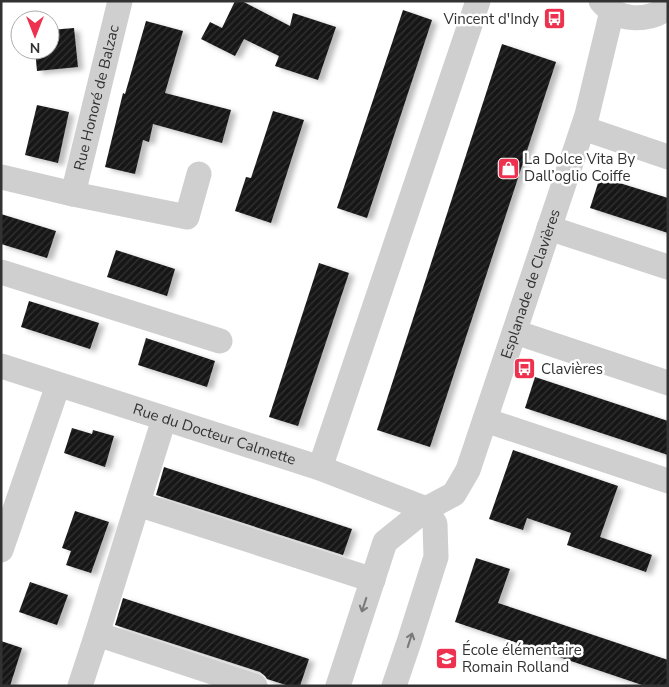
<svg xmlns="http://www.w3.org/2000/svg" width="669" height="687" viewBox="0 0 669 687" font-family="'Nunito Sans',sans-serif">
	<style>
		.building { fill: url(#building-hatch); filter: url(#shadow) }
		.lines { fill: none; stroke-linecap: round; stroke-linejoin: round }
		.minor { stroke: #cfcfcf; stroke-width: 25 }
		.oneway { stroke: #797979 }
		.labels { text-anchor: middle; stroke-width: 5; stroke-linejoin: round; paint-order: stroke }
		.poi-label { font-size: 15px; fill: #323232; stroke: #fff; text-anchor: start }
		.street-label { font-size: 15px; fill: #323232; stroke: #fff }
	</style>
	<defs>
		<pattern id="building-hatch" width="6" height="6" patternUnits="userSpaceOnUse" patternTransform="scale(1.25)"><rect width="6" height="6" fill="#191919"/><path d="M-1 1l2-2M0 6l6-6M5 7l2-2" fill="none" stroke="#323232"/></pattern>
		<filter id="shadow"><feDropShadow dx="5.5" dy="3" stdDeviation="2.5" flood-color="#0004"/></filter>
	</defs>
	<rect width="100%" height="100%" fill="#fff"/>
	<g class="building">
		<polygon points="235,1 242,1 290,26 293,13 336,27 318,80 275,66 279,56 244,39 235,56 201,39 210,22 222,28"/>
		<polygon points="403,10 432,20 367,218 337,208"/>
		<polygon points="146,21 183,31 165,93 231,110 222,143 153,124 149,142 143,140 135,174 105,167 123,93 125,94"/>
		<polygon points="74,28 78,67 37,71 35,50 50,50 50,30"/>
		<polygon points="502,44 556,62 430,447 377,430"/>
		<polygon points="37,105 69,112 58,163 25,155"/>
		<polygon points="273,111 304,120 271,223 235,211 246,177 251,178"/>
		<polygon points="600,177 668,198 668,233 590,208"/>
		<polygon points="1,214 56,231 47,258 1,244"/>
		<polygon points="116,250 175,269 167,296 107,277"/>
		<polygon points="319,263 349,273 298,426 269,417"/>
		<polygon points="29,301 99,323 90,349 21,327"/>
		<polygon points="146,338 215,361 207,387 138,365"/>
		<polygon points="535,377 668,421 668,455 525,408"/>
		<polygon points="72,428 92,434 93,430 114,436 105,467 64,453"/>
		<polygon points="513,450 618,486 600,537 652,555 646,572 567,545 571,533 527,518 523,530 489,519"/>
		<polygon points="164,467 352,529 343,555 156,495"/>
		<polygon points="75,511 109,522 91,573 66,565 71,551 62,548"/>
		<polygon points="476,558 510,569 498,603 668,660 668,686 645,686 455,622"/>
		<polygon points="30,582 68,595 57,625 19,612"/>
		<polygon points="123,598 309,659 300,686 289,686 267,679 265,676 260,672 115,625"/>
		<polygon points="1,641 22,648 10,686 1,686"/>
	</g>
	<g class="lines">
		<g class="minor">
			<path d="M601,1C619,22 646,22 668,8"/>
			<polyline points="583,128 668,157"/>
			<polyline points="1,177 73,194 187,217 199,174"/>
			<path id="s1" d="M73,194L120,1"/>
			<polyline points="549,228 668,267"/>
			<polyline points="1,272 220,341"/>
			<polyline points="515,332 668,383"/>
			<path id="s2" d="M1,366L320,468L426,509"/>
			<polyline points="485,420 668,481"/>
			<polyline points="320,468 478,1"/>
			<polyline points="138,504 373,580"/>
			<polyline points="1,550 58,385"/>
			<polyline points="97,634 255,686"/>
			<polyline points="80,686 97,634 164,419"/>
			<path id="s3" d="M338,686L385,542L426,509L454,494L468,470L587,115L612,11"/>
			<polyline points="394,686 409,642 436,557 435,524 426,509"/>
		</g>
	</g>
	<defs><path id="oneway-shaft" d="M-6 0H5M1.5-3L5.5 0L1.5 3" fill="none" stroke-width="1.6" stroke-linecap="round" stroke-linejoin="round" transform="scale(1.25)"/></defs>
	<g class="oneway">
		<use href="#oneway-shaft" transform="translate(364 605) rotate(108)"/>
		<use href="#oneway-shaft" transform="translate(410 640) rotate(-72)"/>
	</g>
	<defs>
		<symbol id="bus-square" viewBox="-11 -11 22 22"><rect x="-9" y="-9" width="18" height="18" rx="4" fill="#ed314e" stroke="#fff"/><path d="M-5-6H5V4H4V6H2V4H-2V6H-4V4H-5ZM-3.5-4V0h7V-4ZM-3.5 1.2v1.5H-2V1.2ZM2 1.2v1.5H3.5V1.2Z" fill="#fff"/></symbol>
		<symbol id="shop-square" viewBox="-11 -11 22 22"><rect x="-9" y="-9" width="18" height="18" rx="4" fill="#ed314e" stroke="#fff"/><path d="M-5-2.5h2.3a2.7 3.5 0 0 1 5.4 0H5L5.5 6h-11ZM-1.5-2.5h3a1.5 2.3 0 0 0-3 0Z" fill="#fff"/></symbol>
		<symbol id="school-square" viewBox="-11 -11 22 22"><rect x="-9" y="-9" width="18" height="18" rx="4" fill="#ed314e" stroke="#fff"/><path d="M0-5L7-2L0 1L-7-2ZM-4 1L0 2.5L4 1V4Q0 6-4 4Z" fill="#fff"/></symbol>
	</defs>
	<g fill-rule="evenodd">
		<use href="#bus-square" x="542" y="6" width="25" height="25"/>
		<use href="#shop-square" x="496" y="156" width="25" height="25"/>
		<use href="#bus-square" x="512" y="356" width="25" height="25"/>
		<use href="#school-square" x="434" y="646" width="25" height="25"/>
	</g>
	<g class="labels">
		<g class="poi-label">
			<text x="539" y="24" text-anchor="end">Vincent d'Indy</text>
			<text x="524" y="164">La Dolce Vita By<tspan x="524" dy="17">Dall’oglio Coiffe</tspan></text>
			<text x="541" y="374">Clavières</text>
			<text x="462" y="655">École élémentaire<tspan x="462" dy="17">Romain Rolland</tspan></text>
		</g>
		<g class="street-label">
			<text dy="5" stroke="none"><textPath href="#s1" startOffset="99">Rue Honoré de Balzac</textPath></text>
			<text dy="5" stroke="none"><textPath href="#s3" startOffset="460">Esplanade de Clavières</textPath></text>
			<text dy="5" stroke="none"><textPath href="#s2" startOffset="224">Rue du Docteur Calmette</textPath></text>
		</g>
	</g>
	<rect width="669" height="687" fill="none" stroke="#323232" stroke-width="5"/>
	<g transform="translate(35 35) rotate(180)"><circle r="24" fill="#ffffff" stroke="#adadad"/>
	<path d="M0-4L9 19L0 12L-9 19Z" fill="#ed314e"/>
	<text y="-8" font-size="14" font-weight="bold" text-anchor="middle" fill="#323232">N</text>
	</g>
</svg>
